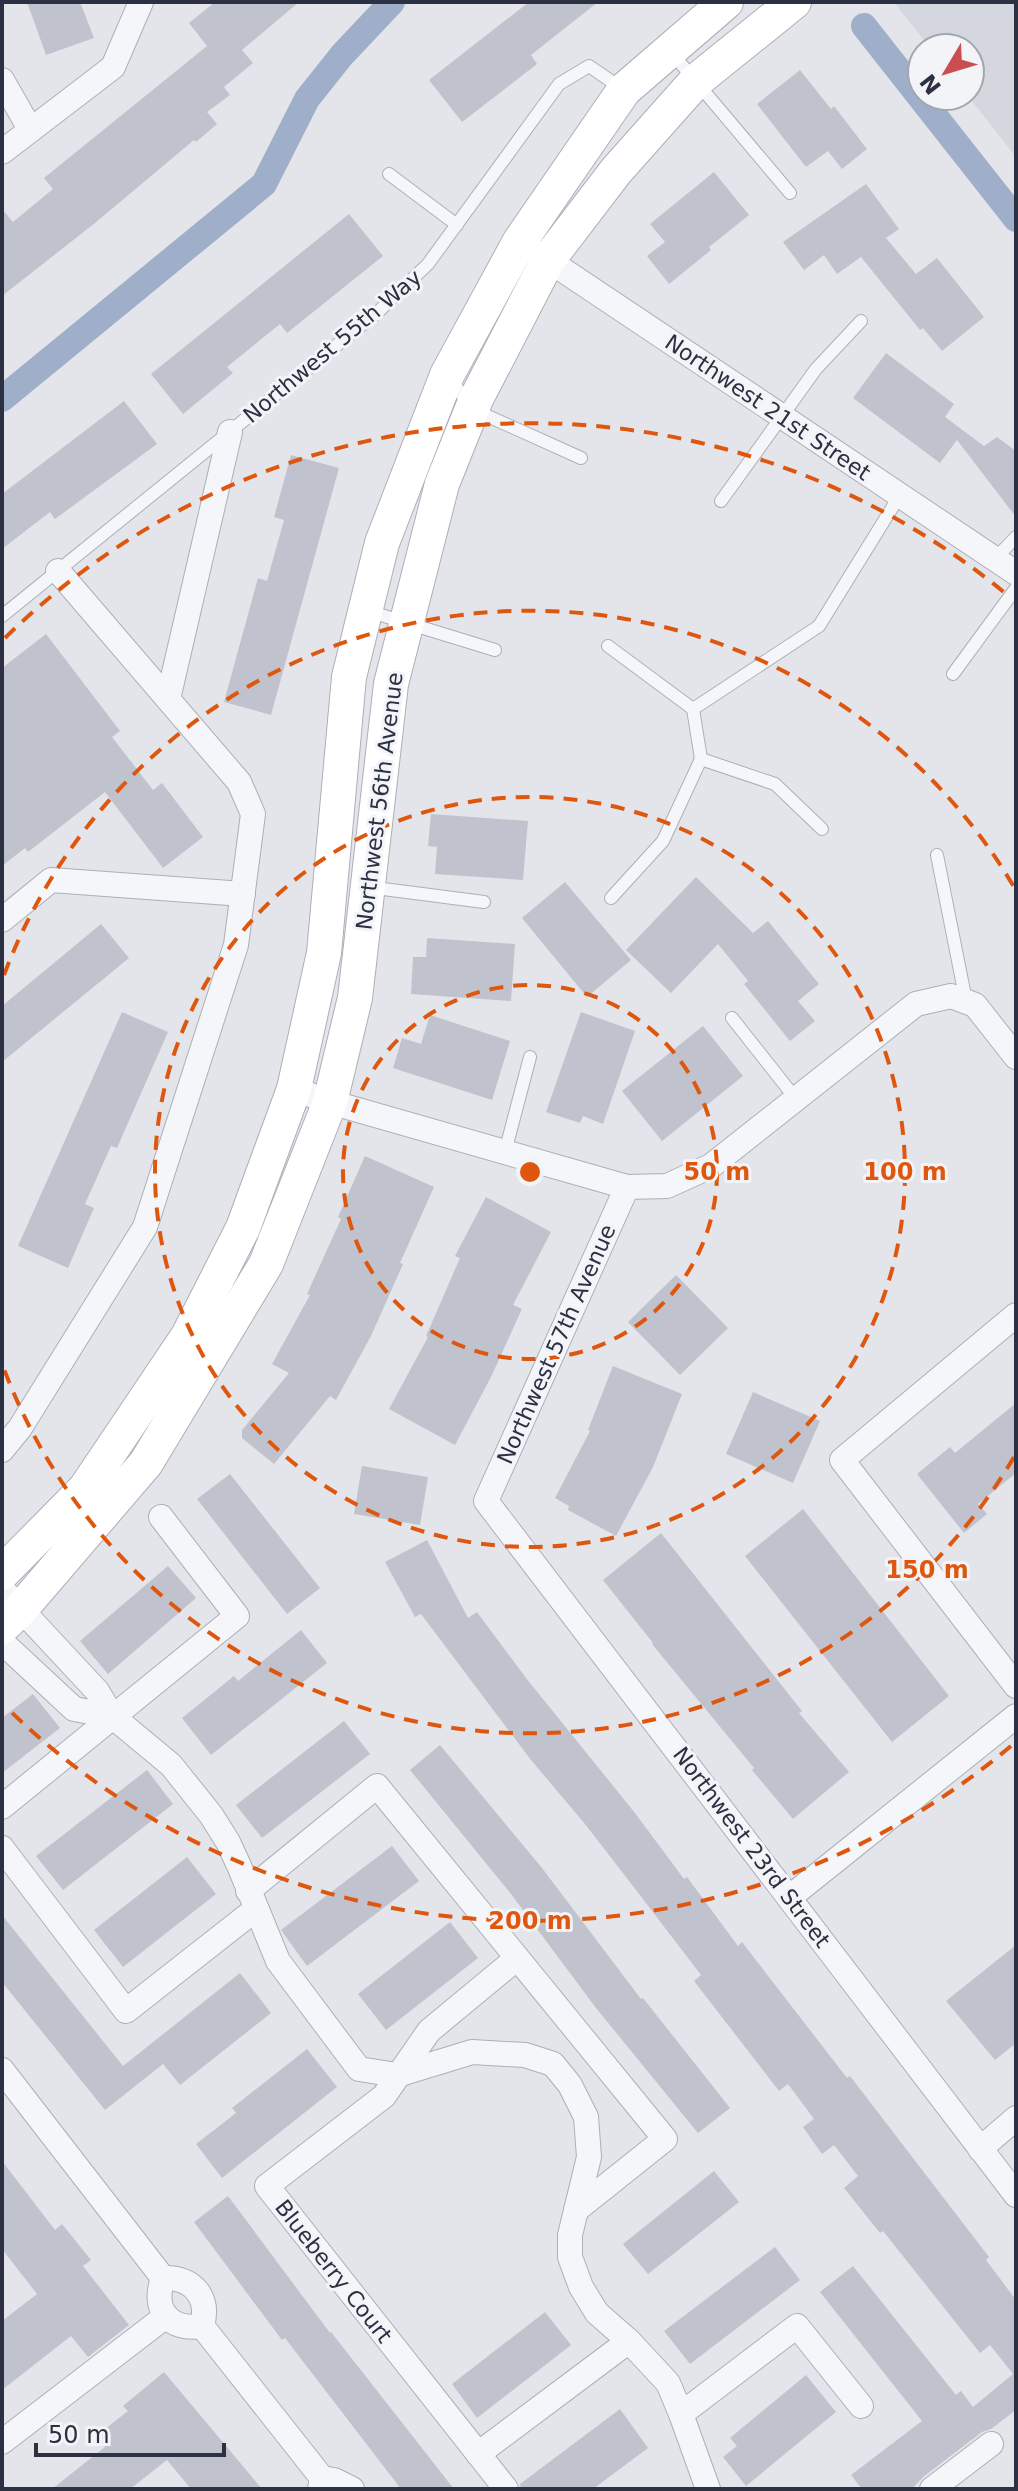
<svg xmlns="http://www.w3.org/2000/svg" width="1018" height="2491" viewBox="0 0 1018 2491" font-family="'DejaVu Sans',sans-serif">
	<style>
		.built { fill: #d5d7df }
		.lines { fill: none; stroke-linecap: round; stroke-linejoin: round }
		.canal { stroke: #9faec9; stroke-width: 26 }
		.building { fill: #c0c3cd }
		.lane-casing { stroke: #acafb8; stroke-width: 14 }
		.street-casing { stroke: #acafb8; stroke-width: 26 }
		.secondary-casing { stroke: #acafb8; stroke-width: 36 }
		.lane { stroke: #f5f6f9; stroke-width: 12 }
		.street { stroke: #f5f6f9; stroke-width: 24 }
		.secondary { stroke: #fff; stroke-width: 34 }
		.ring { fill: none; stroke: #df570f; stroke-width: 4; stroke-dasharray: 14 10 }
		.labels { text-anchor: middle; stroke-width: 6; stroke-linejoin: round; paint-order: stroke }
		.street-label { font-size: 22px; fill: #2b3042; stroke: #f2f4f8 }
		.centre { fill: #df570f; stroke: #f2f4f8; stroke-width: 4 }
		.ring-label { font-size: 24px; text-anchor: middle; font-weight: bold; fill: #df570f; stroke: #f2f4f8; stroke-width: 6; stroke-linejoin: round; paint-order: stroke }
	</style>
	<rect width="100%" height="100%" fill="#e3e5ea"/>
	<polygon class="built" points="894,2 1016,2 1016,157 968,96 970,96 970,48 930,48"/>
	<g class="lines">
		<g class="canal">
			<polyline points="864,26 1016,219"/>
			<polyline points="2,399 264,184 307,99 342,55 392,2"/>
		</g>
	</g>
	<g class="building">
		<polygon points="27,2 80,2 94,38 46,55"/>
		<polygon points="215,2 299,2 242,50 253,63 224,87 230,95 207,112 217,124 196,142 194,140 95,223 2,296 2,209 13,222 53,189 44,178 207,46 189,23"/>
		<polygon points="529,2 598,2 531,55 537,64 462,122 429,80"/>
		<polygon points="800,70 831,109 834,106 867,149 842,169 828,151 806,167 757,104"/>
		<polygon points="714,172 749,215 709,247 711,250 669,284 647,256 665,242 650,224"/>
		<polygon points="866,184 899,229 886,238 916,274 937,258 984,317 942,351 923,328 920,330 861,257 837,274 824,255 804,270 783,242"/>
		<polygon points="349,214 383,256 287,333 280,324 227,367 233,373 183,414 151,374"/>
		<polygon points="886,353 954,404 945,417 984,446 997,437 1016,451 1016,517 957,440 940,463 853,398"/>
		<polygon points="124,401 157,444 55,519 50,512 2,549 2,494"/>
		<polygon points="291,455 339,468 271,715 224,702 258,578 267,581 284,520 274,517"/>
		<polygon points="46,634 120,731 112,737 153,790 162,783 203,837 163,868 105,792 28,852 25,848 2,866 2,668"/>
		<polygon points="431,814 528,821 523,880 435,874 437,847 428,846"/>
		<polygon points="696,877 753,933 768,921 819,984 798,1001 815,1021 790,1041 744,984 748,981 718,944 671,993 626,950"/>
		<polygon points="565,882 631,960 587,997 522,918"/>
		<polygon points="101,924 129,958 2,1062 2,1006"/>
		<polygon points="427,938 515,944 511,1001 411,994 413,957 426,957"/>
		<polygon points="122,1012 168,1032 117,1148 111,1146 85,1204 94,1208 68,1268 18,1246"/>
		<polygon points="581,1012 635,1031 603,1124 583,1116 580,1123 546,1112"/>
		<polygon points="430,1015 510,1041 492,1100 393,1068 402,1038 421,1044"/>
		<polygon points="703,1026 743,1076 662,1141 622,1091"/>
		<polygon points="365,1156 434,1187 400,1263 403,1264 371,1336 336,1400 330,1396 274,1464 242,1438 242,1430 289,1373 272,1364 310,1295 307,1294 341,1219 338,1217"/>
		<polygon points="486,1197 551,1232 513,1305 522,1309 491,1377 455,1445 389,1409 428,1337 426,1336 460,1258 455,1256"/>
		<polygon points="676,1275 728,1328 680,1375 628,1322"/>
		<polygon points="613,1366 682,1394 653,1467 616,1536 568,1510 569,1506 555,1498 590,1431 588,1430"/>
		<polygon points="753,1392 820,1421 793,1483 726,1454"/>
		<polygon points="1016,1403 1016,1473 978,1504 987,1514 964,1533 917,1474 950,1447 955,1453"/>
		<polygon points="362,1466 428,1477 420,1525 354,1514"/>
		<polygon points="230,1474 320,1588 287,1614 197,1499"/>
		<polygon points="803,1509 949,1696 892,1742 745,1556"/>
		<polygon points="661,1533 802,1711 799,1713 849,1772 793,1819 752,1770 754,1768 652,1644 653,1643 603,1580"/>
		<polygon points="427,1540 468,1618 477,1612 526,1678 635,1813 684,1879 687,1877 738,1946 742,1942 847,2078 850,2076 989,2257 986,2260 1016,2300 1016,2410 991,2429 982,2432 923,2477 912,2489 862,2489 851,2475 922,2421 820,2292 853,2266 956,2395 961,2391 973,2407 1013,2374 990,2345 980,2353 883,2231 880,2233 844,2188 858,2176 834,2145 822,2154 803,2127 814,2119 788,2084 779,2091 694,1981 701,1975 636,1890 585,1824 531,1760 421,1614 415,1617 385,1562"/>
		<polygon points="168,1566 196,1598 108,1674 80,1641"/>
		<polygon points="301,1630 327,1663 211,1755 182,1718 234,1676 238,1681"/>
		<polygon points="33,1694 60,1728 2,1773 2,1718"/>
		<polygon points="344,1721 370,1754 262,1838 236,1805"/>
		<polygon points="440,1745 542,1868 641,1999 643,1998 730,2108 698,2133 596,2008 511,1894 410,1770"/>
		<polygon points="147,1770 173,1804 63,1890 36,1856"/>
		<polygon points="392,1846 419,1881 307,1966 281,1930"/>
		<polygon points="187,1857 216,1894 123,1967 94,1930"/>
		<polygon points="2,1915 123,2066 240,1973 271,2013 180,2085 163,2064 105,2110 2,1982"/>
		<polygon points="450,1922 478,1958 386,2030 358,1994"/>
		<polygon points="1016,1945 1016,2043 995,2060 946,2001"/>
		<polygon points="307,2049 337,2087 222,2178 196,2144 236,2113 232,2108"/>
		<polygon points="2,2161 55,2230 62,2224 91,2260 83,2266 129,2325 88,2357 71,2336 2,2390 2,2321 37,2294 2,2249"/>
		<polygon points="714,2171 739,2202 648,2274 623,2244"/>
		<polygon points="228,2196 330,2333 331,2332 454,2489 401,2489 285,2338 282,2340 194,2222"/>
		<polygon points="775,2247 800,2280 690,2364 664,2331"/>
		<polygon points="545,2312 571,2345 477,2418 452,2384"/>
		<polygon points="164,2372 262,2489 191,2489 167,2460 130,2489 52,2489 105,2447 96,2436 128,2411 123,2406"/>
		<polygon points="806,2375 836,2412 746,2486 723,2457 737,2446 730,2438"/>
		<polygon points="620,2409 648,2448 593,2489 521,2489 520,2484"/>
	</g>
	<g class="lines">
		<defs>
			<g id="lane">
				<polyline points="671,52 790,193"/>
				<polyline points="389,174 457,225"/>
				<polyline points="450,378 472,409 581,458"/>
				<polyline points="721,501 816,369 861,321"/>
				<polyline points="995,559 1016,537"/>
				<polyline points="368,611 495,650"/>
				<polyline points="2,616 379,311 428,264 559,84 589,66 621,88"/>
				<polyline points="608,646 693,709 701,759 775,784 822,829"/>
				<polyline points="953,674 1016,588"/>
				<polyline points="693,709 819,626 900,495"/>
				<polyline points="937,855 966,1001"/>
				<polyline points="368,887 484,902"/>
				<polyline points="611,898 663,841 701,759"/>
				<polyline points="732,1018 796,1099"/>
				<polyline points="505,1152 530,1057"/>
			</g>
			<g id="street">
				<polyline points="2,80 30,129"/>
				<polyline points="2,152 113,67 141,2"/>
				<polyline points="536,252 1016,573"/>
				<polyline points="168,699 230,432"/>
				<polyline points="2,920 51,880 243,894"/>
				<polyline points="294,1089 330,1102 627,1187 667,1186 711,1166 916,1004 951,996 975,1005 1016,1057"/>
				<polyline points="627,1187 486,1501 1016,2195"/>
				<polyline points="1016,1315 842,1460 1016,1686"/>
				<polyline points="2,1450 20,1428 145,1227 236,945 253,814 239,782 58,571"/>
				<polyline points="2,1589 97,1691 112,1716 171,1765 211,1815 228,1842 240,1868 278,1961 359,2069 397,2075 472,2052 525,2055 553,2064 570,2085 586,2117 589,2157 570,2235 570,2257 581,2287 597,2313 629,2341 668,2383 681,2414 708,2489"/>
				<polyline points="2,1642 74,1709 112,1716"/>
				<polyline points="2,1807 237,1616 161,1517"/>
				<polyline points="2,1848 126,2011 256,1909"/>
				<polyline points="248,1891 377,1786 665,2139 576,2210"/>
				<polyline points="790,1897 1016,1716"/>
				<polyline points="2,2070 163,2278"/>
				<polyline points="980,2149 1016,2118"/>
				<path d="M163,2278C193,2277 210,2297 202,2326C168,2331 152,2309 163,2278Z"/>
				<polyline points="202,2326 322,2478"/>
				<polyline points="681,2414 797,2326 861,2406"/>
				<polyline points="2,2442 166,2316"/>
				<polyline points="478,2454 629,2341"/>
				<polyline points="320,2489 322,2478 334,2480 352,2489"/>
				<polyline points="506,2489 267,2186 384,2096 429,2031 516,1959"/>
				<polyline points="932,2489 991,2444"/>
			</g>
			<g id="secondary">
				<polyline points="2,1573 85,1489 188,1336 243,1228 294,1089 324,953 349,677 382,543 447,375 520,241 624,90 726,2"/>
				<polyline points="2,1627 20,1610 146,1463 266,1264 330,1102 355,998 391,684 442,484 476,399 548,260 616,171 696,81 794,2"/>
			</g>
		</defs>
		<use href="#lane" class="lane-casing"/>
		<use href="#street" class="street-casing"/>
		<use href="#secondary" class="secondary-casing"/>
		<use href="#lane" class="lane"/>
		<use href="#street" class="street"/>
		<use href="#secondary" class="secondary"/>
	</g>
	<g class="ring">
		<circle cx="530" cy="1172" r="187"/>
		<circle cx="530" cy="1172" r="375"/>
		<path d="M1014 1457A562 562 0 0 1 4 1369M4 975A562 562 0 0 1 1014 887"/>
		<path d="M1011 1746A749 749 0 0 1 5 1706M5 638A749 749 0 0 1 1011 598"/>
	</g>
	<g class="labels">
		<g class="street-label">
			<text transform="translate(332 346) rotate(-40)" y="8">Northwest 55th Way</text>
			<text transform="translate(768 407) rotate(34)" y="8">Northwest 21st Street</text>
			<text transform="translate(379 801) rotate(-83)" y="8">Northwest 56th Avenue</text>
			<text transform="translate(556 1344) rotate(-66)" y="8">Northwest 57th Avenue</text>
			<text transform="translate(752 1847) rotate(53)" y="8">Northwest 23rd Street</text>
			<text transform="translate(334 2271) rotate(52)" y="8">Blueberry Court</text>
		</g>
	</g>
	<circle cx="530" cy="1172" r="12" class="centre"/>
	<g class="ring-label">
		<text x="717" y="1180">50 m</text>
		<text x="905" y="1180">100 m</text>
		<text x="927" y="1578">150 m</text>
		<text x="530" y="1929">200 m</text>
	</g>
	<rect width="1018" height="2491" fill="none" stroke="#2b3042" stroke-width="8"/>
	<g transform="translate(946 72) rotate(232)"><circle r="38" fill="#f2f4f8" stroke="#a2a6af" stroke-width="2"/>
	<path d="M0-6L14 30L0 20L-14 30Z" fill="#ca4d50"/>
	<text y="-12" font-size="22" font-weight="bold" text-anchor="middle" fill="#2b3042">N</text>
	</g>
	<path d="M36 2443v12h188v-12" fill="none" stroke="#2b3042" stroke-width="4"/>
	<text x="48" y="2443" font-size="24" fill="#2b3042" stroke="#f2f4f8" stroke-width="6" paint-order="stroke">50 m</text>
</svg>
